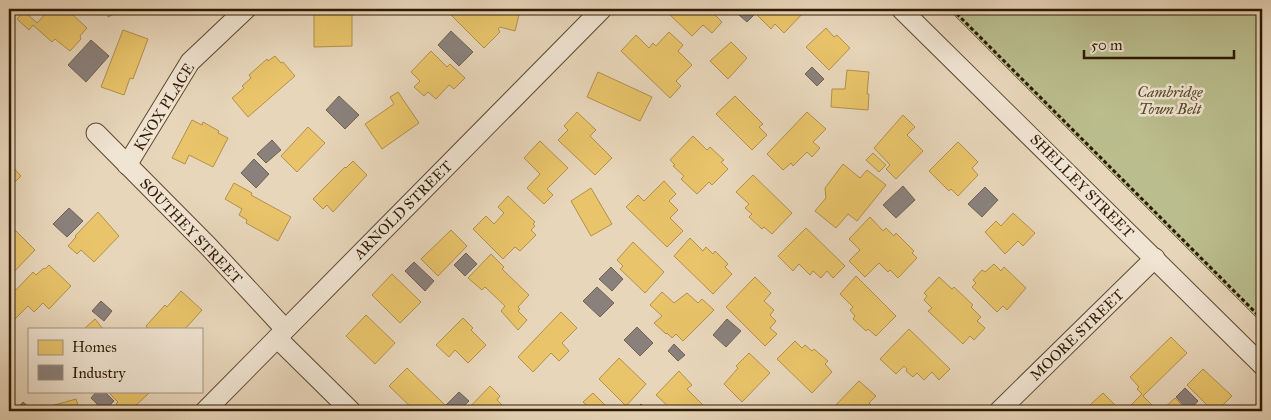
<svg xmlns="http://www.w3.org/2000/svg" width="1271" height="420" viewBox="0 0 1271 420" font-family="'IM FELL Great Primer',serif">
	<style>
		.green { fill: #babd8d; stroke: #746c48 }
		.homes { fill: #e9c46a; stroke: #b1914b }
		.industry { fill: #8a817c; stroke: #6e6258 }
		.lines { fill: none; stroke-linecap: round; stroke-linejoin: round }
		.street-casing { stroke: #5c4931; stroke-width: 21 }
		.path { stroke: #2e1a03; stroke-width: 3; stroke-dasharray: 4 2.5; stroke-linecap: butt }
		.street { stroke: #f0e4d2; stroke-width: 19 }
		.labels { text-anchor: middle; stroke-width: 5; stroke-linejoin: round; paint-order: stroke }
		.park-label { font-size: 15px; font-style: italic; fill: #584b2c; stroke: #f0e4d2 }
		.street-label { font-size: 15px; fill: #2e1a03; stroke: #f0e4d2 }
	</style>
	<rect width="100%" height="100%" fill="#e8d6ba"/>
	<filter id="stains"><feTurbulence type="fractalNoise" baseFrequency=".004" numOctaves="4"/><feColorMatrix values="0 0 0 0 .2 0 0 0 0 .09 0 0 0 0 .02 0 0 0 .5 -.17"/></filter>
	<radialGradient id="worn" r=".72"><stop offset=".6" stop-color="#630" stop-opacity="0"/><stop offset="1" stop-color="#630" stop-opacity=".3"/></radialGradient>
	<polygon class="green" points="948,9 1262,9 1262,323"/>
	<g class="homes">
		<polygon points="50,9 54,10 55,9 70,9 75,13 73,15 87,28 80,36 81,39 70,51 55,39 52,42 33,25 29,30 17,19 24,11 37,23"/>
		<polygon points="104,9 124,9 108,17"/>
		<polygon points="451,9 514,9 513,13 519,15 515,31 500,27 498,29 500,32 484,48 448,12"/>
		<polygon points="674,9 721,9 715,15 722,22 712,33 703,25 692,36 669,14"/>
		<polygon points="762,9 807,9 784,33 775,24 771,29 757,15"/>
		<polygon points="314,14 352,14 352,46 314,47"/>
		<polygon points="826,28 834,37 837,35 850,48 829,70 806,47"/>
		<polygon points="123,30 148,39 133,79 130,78 124,95 101,87"/>
		<polygon points="669,32 683,45 678,51 692,65 676,81 681,86 670,98 621,51 636,35 649,48 653,43 656,46"/>
		<polygon points="731,42 747,58 728,79 710,61"/>
		<polygon points="431,51 447,67 450,64 465,78 454,89 449,85 436,99 428,92 424,96 414,87 420,81 411,72"/>
		<polygon points="275,56 281,63 283,62 295,76 248,117 232,98 244,88 242,86 251,78 249,75 267,59 268,61"/>
		<polygon points="847,70 869,72 867,94 869,94 868,110 831,107 832,89 845,89"/>
		<polygon points="598,72 652,97 640,121 587,97"/>
		<polygon points="398,92 419,123 382,149 365,124 394,104 390,97"/>
		<polygon points="735,96 763,124 759,127 767,135 752,150 716,114"/>
		<polygon points="577,112 596,130 590,136 612,158 595,175 558,140 568,130 564,126"/>
		<polygon points="807,112 826,129 813,142 820,148 812,157 807,152 793,166 791,163 783,170 767,154"/>
		<polygon points="903,115 915,127 907,135 923,151 896,179 886,169 890,165 874,148"/>
		<polygon points="192,120 202,125 203,122 219,131 218,133 228,138 213,167 189,155 185,164 172,158"/>
		<polygon points="308,127 325,143 297,172 281,156"/>
		<polygon points="693,136 707,150 710,147 724,160 721,162 728,169 712,185 709,182 697,194 681,179 684,176 673,166 675,165 670,160"/>
		<polygon points="540,141 568,168 547,189 553,195 544,204 527,188 540,174 524,158"/>
		<polygon points="958,142 978,162 972,168 978,175 958,196 951,189 949,191 929,171"/>
		<polygon points="873,153 886,165 879,172 866,160"/>
		<polygon points="353,161 367,175 333,212 327,205 323,209 313,199 345,167 346,168"/>
		<polygon points="9,163 21,176 9,188"/>
		<polygon points="843,164 860,178 867,170 886,185 857,221 848,214 836,228 815,211 826,198 825,188"/>
		<polygon points="753,175 792,213 772,234 764,227 762,229 749,217 752,214 745,208 749,204 736,192"/>
		<polygon points="664,181 676,194 669,201 678,210 670,218 683,231 667,247 626,207 638,195 644,201"/>
		<polygon points="234,183 252,193 251,195 291,217 278,241 246,223 247,220 239,215 242,209 225,199"/>
		<polygon points="591,188 612,224 591,236 571,201"/>
		<polygon points="508,196 535,222 533,224 535,226 531,230 536,235 520,251 515,247 503,259 473,229 486,216 494,224 504,213 498,207"/>
		<polygon points="98,212 119,236 94,262 81,250 77,254 68,246 76,237 75,236"/>
		<polygon points="1013,213 1035,233 1023,246 1018,241 1005,254 985,232 996,221 1001,226"/>
		<polygon points="870,217 883,231 886,228 894,236 896,233 914,251 912,253 917,258 898,278 890,270 888,272 879,263 865,277 849,261 860,250 849,239"/>
		<polygon points="806,228 845,266 833,278 827,271 821,278 813,271 810,275 799,264 793,271 778,256"/>
		<polygon points="15,230 35,250 9,277 9,237"/>
		<polygon points="451,230 467,246 438,276 421,259"/>
		<polygon points="690,238 703,251 706,247 713,254 715,251 728,264 725,267 732,274 713,294 674,256"/>
		<polygon points="633,242 664,272 645,293 620,269 623,266 617,260"/>
		<polygon points="491,254 504,267 502,269 529,295 518,307 520,309 518,311 527,320 518,330 501,311 505,306 485,287 482,290 468,278"/>
		<polygon points="994,264 1001,271 1004,267 1026,288 1007,310 1003,306 997,312 972,287 976,283 973,280 982,270 985,272"/>
		<polygon points="49,265 71,286 49,309 43,303 34,312 28,306 11,323 9,321 9,284 16,290 33,272 36,275 44,268 45,269"/>
		<polygon points="392,274 421,302 400,323 372,295"/>
		<polygon points="856,276 896,316 876,336 868,329 866,331 853,319 855,316 850,310 853,307 840,294"/>
		<polygon points="755,277 771,293 764,301 774,310 770,315 776,321 770,328 777,334 765,346 726,307"/>
		<polygon points="939,277 952,289 954,287 973,305 971,307 981,317 977,321 985,328 974,340 970,336 963,344 928,311 932,308 924,300 927,296 924,293"/>
		<polygon points="181,291 202,310 185,329 148,329 146,326 165,305 167,307"/>
		<polygon points="662,292 674,303 687,293 698,303 702,299 714,310 683,341 676,334 672,338 667,333 666,334 654,323 662,316 650,305"/>
		<polygon points="561,312 577,328 562,343 569,351 559,361 551,353 533,372 518,357"/>
		<polygon points="366,315 395,343 375,364 346,336"/>
		<polygon points="463,318 473,328 471,330 486,345 468,363 455,350 449,357 436,345"/>
		<polygon points="95,319 103,329 84,329"/>
		<polygon points="909,329 950,369 939,380 932,372 924,380 917,373 913,377 906,371 907,369 904,366 896,374 880,359"/>
		<polygon points="1171,337 1187,353 1143,396 1154,407 1150,411 1133,411 1129,407 1142,394 1137,389 1139,387 1130,377"/>
		<polygon points="795,341 802,348 805,345 812,351 814,349 828,361 825,364 832,372 812,393 777,359"/>
		<polygon points="749,353 770,373 742,402 724,384 738,368 736,366"/>
		<polygon points="619,358 646,384 626,406 599,379"/>
		<polygon points="407,368 445,405 439,411 415,411 389,386"/>
		<polygon points="1203,369 1232,396 1217,411 1213,411 1187,385"/>
		<polygon points="679,371 692,385 687,389 704,406 699,411 676,411 671,405 669,407 656,395"/>
		<polygon points="859,381 876,396 869,403 877,411 832,411 831,410"/>
		<polygon points="490,386 500,396 497,400 508,411 466,411"/>
		<polygon points="112,391 151,391 130,411 124,411 116,404 118,402 110,394"/>
		<polygon points="593,393 605,405 599,411 591,411 592,410 583,402"/>
		<polygon points="1103,393 1116,406 1112,409 1114,411 1096,411 1090,405"/>
		<polygon points="1175,398 1188,411 1161,411"/>
		<polygon points="76,399 80,411 53,411 51,406"/>
	</g>
	<g class="industry">
		<polygon points="745,9 760,9 747,22 739,15"/>
		<polygon points="451,31 473,52 459,66 438,45"/>
		<polygon points="91,40 109,56 86,82 68,65"/>
		<polygon points="812,67 824,79 817,86 805,74"/>
		<polygon points="339,96 359,115 345,129 326,110"/>
		<polygon points="272,140 281,150 266,163 257,154"/>
		<polygon points="254,159 269,174 256,188 241,173"/>
		<polygon points="903,186 915,200 896,218 883,205"/>
		<polygon points="985,187 998,200 982,217 968,204"/>
		<polygon points="69,208 83,221 67,237 53,224"/>
		<polygon points="466,253 477,264 465,276 454,265"/>
		<polygon points="414,262 434,281 425,291 405,271"/>
		<polygon points="611,267 623,279 612,291 599,279"/>
		<polygon points="597,287 614,303 600,317 583,301"/>
		<polygon points="101,301 112,311 104,321 92,311"/>
		<polygon points="727,319 741,331 726,347 713,335"/>
		<polygon points="637,327 653,343 640,356 624,340"/>
		<polygon points="674,344 685,355 678,361 668,351"/>
		<polygon points="1185,388 1198,401 1189,411 1176,397"/>
		<polygon points="97,391 104,391 114,401 104,411 91,398"/>
		<polygon points="459,392 469,401 459,411 453,411 446,405"/>
		<polygon points="23,402 33,411 15,411"/>
		<polygon points="641,404 649,411 634,411"/>
	</g>
	<g class="lines">
		<defs>
			<g id="street">
				<polyline points="901,9 1262,365"/>
				<polyline points="96,133 208,246 285,329"/>
				<polyline points="127,165 190,62 246,9"/>
				<polyline points="277,338 351,411"/>
				<polyline points="205,411 602,9"/>
				<polyline points="999,411 1155,258"/>
			</g>
		</defs>
		<use href="#street" class="street-casing"/>
		<polyline class="path" points="952,9 1262,319"/>
		<use href="#street" class="street"/>
	</g>
	<g class="labels">
		<g class="park-label">
			<text x="1170" y="97">Cambridge<tspan x="1170" dy="17">Town Belt</tspan></text>
		</g>
		<g class="street-label">
			<text transform="translate(164 107) rotate(-58)" y="5">KNOX PLACE</text>
			<text transform="translate(1082 186) rotate(45)" y="5">SHELLEY STREET</text>
			<text transform="translate(403 210) rotate(-45)" y="5">ARNOLD STREET</text>
			<text transform="translate(191 231) rotate(46)" y="5">SOUTHEY STREET</text>
			<text transform="translate(1077 335) rotate(-44)" y="5">MOORE STREET</text>
		</g>
	</g>
	<rect width="1271" height="420" fill="none" stroke="#e8d6ba" stroke-width="30"/>
	<rect x="10" y="10" width="1251" height="400" fill="none" stroke="#2e1a03" stroke-width="2.5"/>
	<rect x="15" y="15" width="1241" height="390" fill="none" stroke="#2e1a03"/>
	<rect x="28" y="328" width="175" height="65" fill="#f0e4d2" stroke="#a2937f"/>
	<rect x="38" y="340" width="25" height="15" fill="#e9c46a" stroke="#a2937f"/>
	<text x="72" y="352" font-size="15" fill="#2e1a03">Homes</text>
	<rect x="38" y="365" width="25" height="15" fill="#8a817c" stroke="#a2937f"/>
	<text x="72" y="378" font-size="15" fill="#2e1a03">Industry</text>
	<path d="M1084 50v8h150v-8" fill="none" stroke="#2e1a03" stroke-width="2.5"/>
	<text x="1091" y="50" font-size="15" fill="#2e1a03" stroke="#f0e4d2" stroke-width="4" paint-order="stroke">50 m</text>
	<rect width="100%" height="100%" filter="url(#stains)"/>
	<rect width="100%" height="100%" fill="url(#worn)"/>
</svg>
